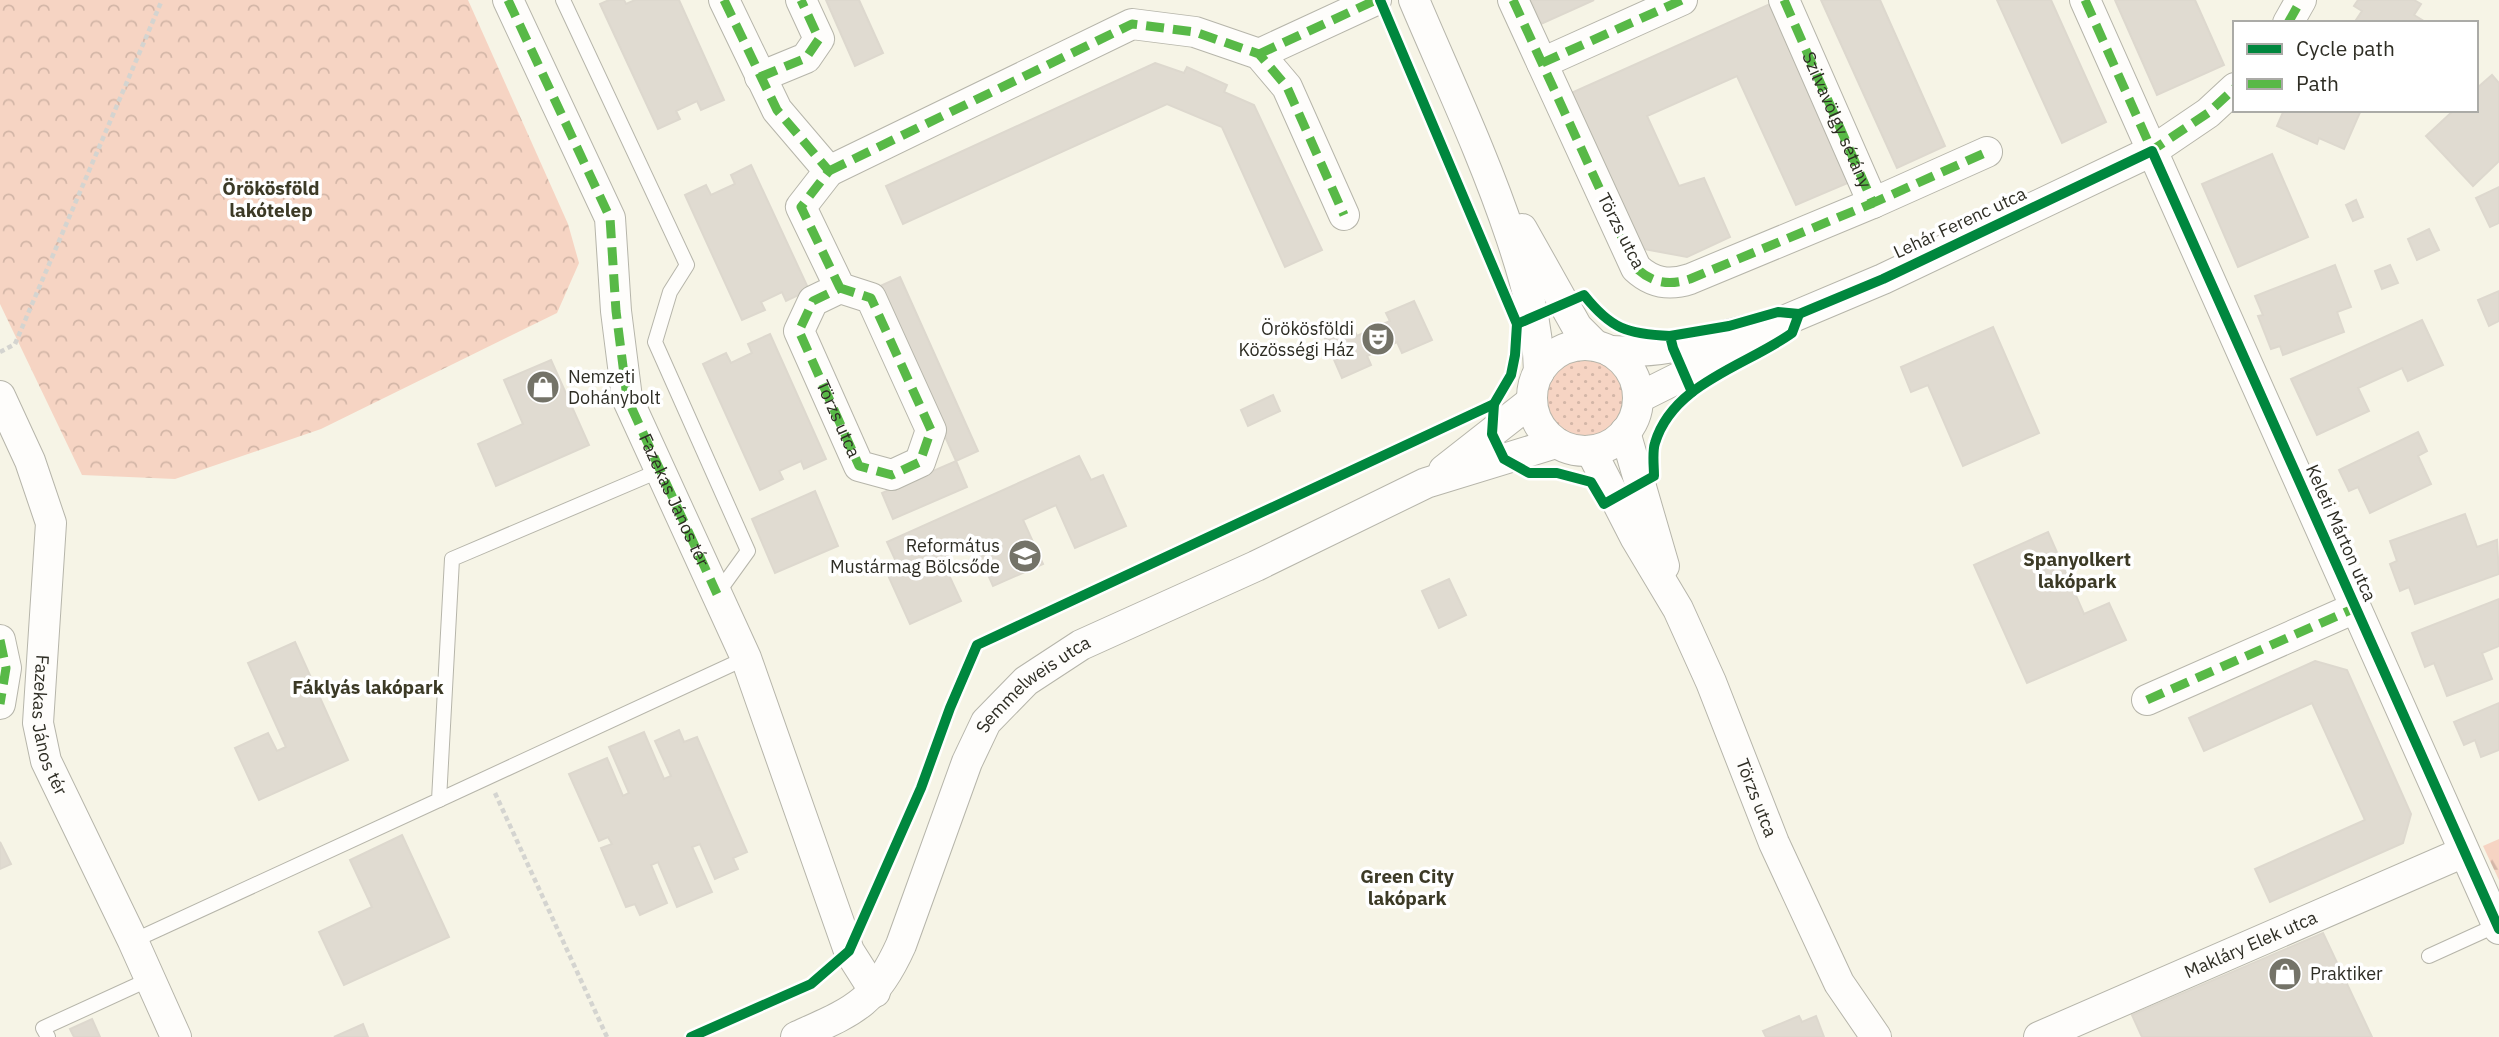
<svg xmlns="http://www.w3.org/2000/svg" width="2499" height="1037" viewBox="0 0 2499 1037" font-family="'IBM Plex Sans',sans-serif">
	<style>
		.grass { fill: url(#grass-dots) }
		.forest { fill: url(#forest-firs) }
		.park { fill: url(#park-crowns) }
		.building { fill: #e0dbd1; stroke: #ddd8ce; stroke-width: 2 }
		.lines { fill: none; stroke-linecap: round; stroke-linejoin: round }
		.lane-casing { stroke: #b6b5aa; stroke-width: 16 }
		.street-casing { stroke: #b6b5aa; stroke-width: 32 }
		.path { stroke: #d4d4d0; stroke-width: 4.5; stroke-dasharray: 5 3.5; stroke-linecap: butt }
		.lane { stroke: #fefdfb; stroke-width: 14 }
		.street { stroke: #fefdfb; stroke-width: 30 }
		.quiet { stroke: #58b947; stroke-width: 9; stroke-dasharray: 18 9; stroke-linecap: butt }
		.cycleway-casing { stroke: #fff; stroke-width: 15 }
		.cycleway { stroke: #00873e; stroke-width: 10 }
		.labels { text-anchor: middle; stroke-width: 7; stroke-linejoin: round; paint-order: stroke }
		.street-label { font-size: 18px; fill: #2e2d24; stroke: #fff }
		.poi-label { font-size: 18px; fill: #2e2d24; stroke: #fff; text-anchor: end }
		.neighbourhood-label { font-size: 19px; font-weight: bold; fill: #3c3a26; stroke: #fff }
	</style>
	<defs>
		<pattern id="grass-dots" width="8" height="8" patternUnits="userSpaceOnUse" patternTransform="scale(1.75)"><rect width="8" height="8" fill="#f6d4c3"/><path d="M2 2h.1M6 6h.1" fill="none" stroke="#d3b6a7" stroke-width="1.8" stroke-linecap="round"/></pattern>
		<pattern id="forest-firs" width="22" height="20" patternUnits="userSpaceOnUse" patternTransform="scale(1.75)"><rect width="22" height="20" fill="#f6d4c3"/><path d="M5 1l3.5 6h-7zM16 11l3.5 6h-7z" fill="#d3b6a7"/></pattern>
		<pattern id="park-crowns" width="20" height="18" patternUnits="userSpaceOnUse" patternTransform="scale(1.75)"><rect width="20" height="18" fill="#f6d4c3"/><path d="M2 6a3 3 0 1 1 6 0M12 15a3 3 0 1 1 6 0" fill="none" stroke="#d3b6a7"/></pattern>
	</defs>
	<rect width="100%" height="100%" fill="#f6f4e6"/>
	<circle class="grass" cx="1585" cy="399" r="42"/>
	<polygon class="forest" points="2499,839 2499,880 2483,846"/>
	<polygon class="park" points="0,0 468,0 568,224 579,263 557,313 321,429 175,479 82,475 0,304"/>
	<g class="building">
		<polygon points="609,0 624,0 626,4 635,0 679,0 724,100 701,110 697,101 676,111 680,119 658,129 600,4"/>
		<polygon points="826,0 859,0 883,53 855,66"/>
		<polygon points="1531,0 1594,0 1541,24"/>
		<polygon points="1821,0 1880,0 1945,146 1897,168"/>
		<polygon points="1997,0 2051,0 2106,122 2062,143"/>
		<polygon points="2115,0 2195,0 2224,65 2157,95"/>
		<polygon points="2358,0 2414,0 2421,4 2414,15 2427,23 2354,23 2362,11 2354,6"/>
		<polygon points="1770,4 1850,182 1796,205 1737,76 1647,116 1679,186 1704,178 1730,237 1687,257 1639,248 1569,94"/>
		<polygon points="1155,63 1184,73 1187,67 1227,85 1224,92 1254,105 1322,250 1285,267 1222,127 1167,104 903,224 886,186"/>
		<polygon points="2492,75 2499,83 2499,161 2473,186 2426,136 2454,110 2476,110 2476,89"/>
		<polygon points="2284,110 2361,110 2344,149 2319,138 2317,144 2277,126"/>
		<polygon points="2272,154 2308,237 2238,267 2202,184"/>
		<polygon points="751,165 809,290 786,301 782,292 761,302 765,310 742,320 685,195 706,185 711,195 735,184 731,175"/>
		<polygon points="2499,187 2499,223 2490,227 2476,198"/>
		<polygon points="2356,200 2363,217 2353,221 2346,205"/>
		<polygon points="2429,229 2439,250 2417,260 2408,239"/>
		<polygon points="2335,265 2351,307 2337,312 2344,332 2283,355 2280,346 2271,349 2258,316 2263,315 2255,296"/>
		<polygon points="2390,265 2398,283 2382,289 2375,271"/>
		<polygon points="900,277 978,451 956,461 878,287"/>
		<polygon points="2499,291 2499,321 2489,326 2478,300"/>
		<polygon points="1414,301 1432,340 1402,353 1397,342 1367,356 1371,365 1342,378 1325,339 1352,326 1357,336 1390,321 1386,313"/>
		<polygon points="2422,320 2443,365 2408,381 2402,368 2358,388 2369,411 2317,435 2291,379"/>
		<polygon points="1993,327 2039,433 1963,466 1928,385 1911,392 1901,367"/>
		<polygon points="770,334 826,459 804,469 801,461 779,471 783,479 760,490 703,364 726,353 731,363 752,353 748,344"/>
		<polygon points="551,360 589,445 496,486 478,444 523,424 504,380"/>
		<polygon points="1273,395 1280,411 1248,426 1241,410"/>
		<polygon points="2418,432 2427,451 2418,456 2431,484 2370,513 2358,487 2349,491 2339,470"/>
		<polygon points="1079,456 1091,480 1103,475 1126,526 1075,548 1056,505 1023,520 1043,564 993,586 974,543 941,558 961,601 910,624 887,573 899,568 887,542"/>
		<polygon points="956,461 967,487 893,519 882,493"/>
		<polygon points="815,491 838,546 775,573 752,519"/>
		<polygon points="2465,514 2477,547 2497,540 2499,574 2415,604 2409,587 2400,591 2390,564 2397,561 2390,541"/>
		<polygon points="2048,532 2084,614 2109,603 2126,640 2027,683 1974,565"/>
		<polygon points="1449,579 1466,615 1439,628 1422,591"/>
		<polygon points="2499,599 2499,646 2482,653 2492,679 2447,696 2434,663 2425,667 2412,633"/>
		<polygon points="295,642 348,760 259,800 235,748 268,733 277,751 286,747 248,663"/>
		<polygon points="2315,661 2347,670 2411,814 2403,843 2270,902 2255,869 2365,820 2312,703 2204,751 2189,718"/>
		<polygon points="2499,703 2499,750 2481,757 2475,740 2464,745 2454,722"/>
		<polygon points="679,730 684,742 697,737 747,852 733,858 738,869 715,879 700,844 692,847 712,892 677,907 658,862 651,865 667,903 640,915 635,904 626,907 601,848 612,844 608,837 599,841 569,774 607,758 623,796 629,793 609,747 644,732 664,779 671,776 655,741"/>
		<polygon points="402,835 449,937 344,985 319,932 372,907 350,860"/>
		<polygon points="0,842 11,864 0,869"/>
		<polygon points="2323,933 2372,1037 2142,1037 2132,1015"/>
		<polygon points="1799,1016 1802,1022 1816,1016 1824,1037 1766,1037 1763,1031"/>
		<polygon points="92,1019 100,1037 74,1037 70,1029"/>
		<polygon points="363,1024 368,1037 334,1037"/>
	</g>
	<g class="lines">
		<defs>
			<g id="lane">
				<polyline points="563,0 687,265 670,292 655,342 748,551 717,594"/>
				<polyline points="439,800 746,658"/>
				<polyline points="133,941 439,800 452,559 661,470"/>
				<polyline points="2429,956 2497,925"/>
				<polyline points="48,1037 43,1028 150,979"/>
			</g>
			<g id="street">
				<polyline points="508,0 610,218 616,311 627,398 746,658 849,951 875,992"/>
				<path id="s1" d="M724,0L777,110L829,171L801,207L840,288L813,301L799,331L859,466L892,475L920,462L931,430L871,298L840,288"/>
				<path d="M1414,0C1447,78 1484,156 1511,237C1526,282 1538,324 1539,372"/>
				<path d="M1513,0L1636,268C1652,283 1669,286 1690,279L1873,203"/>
				<polyline points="1784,0 1873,203 1987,152"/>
				<polyline points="2085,0 2499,929"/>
				<polyline points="2288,23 2301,0"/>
				<polyline points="1259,54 1376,0"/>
				<polyline points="1542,63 1682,0"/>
				<polyline points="760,77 806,58 819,39 801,0"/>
				<polyline points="829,171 1132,24 1195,32 1259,54 1287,87 1344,215"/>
				<polyline points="1522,229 1577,327 1596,346"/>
				<circle cx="1585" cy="398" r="53"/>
				<path d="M1610,351C1657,354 1701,342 1747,330"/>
				<path id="s2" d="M0,396L30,461L51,523L38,723L46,761L133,941L176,1037"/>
				<polyline points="1638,398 1750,342 1781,322 1883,279 2152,151 2208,113 2235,88"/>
				<polyline points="1625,432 1664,566"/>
				<path id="s3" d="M1591,451L1635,537L1678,609L1711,682L1774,843L1839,983L1876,1037"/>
				<polyline points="1444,470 1532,401"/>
				<polyline points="0,640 6,668 0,704"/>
				<polyline points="2147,700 2355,608"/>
				<path id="s4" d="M796,1037C853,1011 874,1005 901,945L967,762L986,722L1026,681L1081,645L1256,566L1426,483L1556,443"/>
				<path id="s5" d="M2039,1037L2464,852"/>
			</g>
		</defs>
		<use href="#lane" class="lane-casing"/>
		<use href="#street" class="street-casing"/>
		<g class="path">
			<polyline points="0,352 15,344 162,0"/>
			<polyline points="495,793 607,1037"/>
		</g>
		<use href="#lane" class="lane"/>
		<use href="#street" class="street"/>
		<g class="quiet">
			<path id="s6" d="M508,0L610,218L616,311L627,398L717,594"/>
			<polyline points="724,0 777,110 829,171 801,207 840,288 813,301 799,331 859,466 892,475 920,462 931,430 871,298 840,288"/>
			<path d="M1513,0L1636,268C1652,283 1669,286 1690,279L1873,203"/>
			<path id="s7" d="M1784,0L1873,203L1987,152"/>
			<polyline points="2085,0 2154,155"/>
			<polyline points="2288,23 2301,0"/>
			<polyline points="1259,54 1376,0"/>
			<polyline points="1542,63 1682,0"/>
			<polyline points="760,77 806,58 819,39 801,0"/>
			<polyline points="2148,153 2208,113 2235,88"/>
			<polyline points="829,171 1132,24 1195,32 1259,54 1287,87 1344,215"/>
			<polyline points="0,640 6,668 0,704"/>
			<polyline points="2147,700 2355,608"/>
		</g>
		<defs>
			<g id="cycleway">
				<path d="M1517,324L1584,295C1611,329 1627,334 1670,336L1673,348L1692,392"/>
				<polyline points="1670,336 1729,326 1778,312 1799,314 1883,279 2152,151 2499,929"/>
				<path d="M1494,404L1492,434L1504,459L1529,473H1557L1591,482L1604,504L1654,476C1654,466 1652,452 1655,443C1673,383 1746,366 1792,333L1799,314"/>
				<polyline points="691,1037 811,984 849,951 921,788 950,708 977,645 1494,404 1511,375 1515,355 1517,324 1380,0"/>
			</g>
		</defs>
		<use href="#cycleway" class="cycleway-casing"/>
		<use href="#cycleway" class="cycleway"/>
	</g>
	<defs>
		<symbol id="theatre-disc" viewBox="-11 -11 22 22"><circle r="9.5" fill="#747368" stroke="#fff"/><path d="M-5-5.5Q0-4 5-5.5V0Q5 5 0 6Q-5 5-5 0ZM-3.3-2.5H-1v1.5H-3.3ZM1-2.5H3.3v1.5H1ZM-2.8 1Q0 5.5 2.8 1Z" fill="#fff"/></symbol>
		<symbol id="shop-disc" viewBox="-11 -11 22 22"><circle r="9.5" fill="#747368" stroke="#fff"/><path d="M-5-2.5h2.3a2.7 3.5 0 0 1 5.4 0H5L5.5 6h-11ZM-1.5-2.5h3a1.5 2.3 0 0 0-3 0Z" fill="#fff"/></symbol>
		<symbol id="school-disc" viewBox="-11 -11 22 22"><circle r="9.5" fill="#747368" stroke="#fff"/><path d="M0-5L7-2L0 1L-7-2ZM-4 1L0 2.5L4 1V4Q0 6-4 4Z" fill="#fff"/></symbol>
	</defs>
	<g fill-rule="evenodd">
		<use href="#theatre-disc" x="1359" y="320" width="38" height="38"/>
		<use href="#shop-disc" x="524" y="368" width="38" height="38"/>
		<use href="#school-disc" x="1006" y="537" width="38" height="38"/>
		<use href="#shop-disc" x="2266" y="955" width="38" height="38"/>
	</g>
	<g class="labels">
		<g class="street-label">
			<text dy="6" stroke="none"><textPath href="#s7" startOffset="131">Szilvavölgy sétány</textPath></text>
			<text transform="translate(1960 223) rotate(-25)" y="6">Lehár Ferenc utca</text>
			<text transform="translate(1621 231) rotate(63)" y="6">Törzs utca</text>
			<text dy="6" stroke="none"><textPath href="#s1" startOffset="497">Törzs utca</textPath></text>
			<text dy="6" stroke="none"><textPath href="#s6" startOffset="534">Fazekas János tér</textPath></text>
			<text transform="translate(2341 533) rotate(66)" y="6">Keleti Márton utca</text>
			<text dy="6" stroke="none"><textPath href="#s4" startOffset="444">Semmelweis utca</textPath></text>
			<text dy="6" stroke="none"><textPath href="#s2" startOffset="341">Fazekas János tér</textPath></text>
			<text dy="6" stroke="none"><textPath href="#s3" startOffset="385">Törzs utca</textPath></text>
			<text dy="6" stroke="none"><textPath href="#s5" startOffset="231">Makláry Elek utca</textPath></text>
		</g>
		<g class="poi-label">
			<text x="1354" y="335">Örökösföldi<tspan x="1354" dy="21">Közösségi Ház</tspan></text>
			<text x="568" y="383" text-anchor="start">Nemzeti<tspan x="568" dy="21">Dohánybolt</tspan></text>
			<text x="1000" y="552">Református<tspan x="1000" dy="21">Mustármag Bölcsőde</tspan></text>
			<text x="2310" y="980" text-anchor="start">Praktiker</text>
		</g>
		<g class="neighbourhood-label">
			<text x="271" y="195">Örökösföld<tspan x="271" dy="22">lakótelep</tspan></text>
			<text x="2077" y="566">Spanyolkert<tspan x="2077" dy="22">lakópark</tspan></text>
			<text x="368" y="694">Fáklyás lakópark</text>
			<text x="1407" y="883">Green City<tspan x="1407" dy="22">lakópark</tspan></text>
		</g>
	</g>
	<rect x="2233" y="21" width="245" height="91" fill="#ffffff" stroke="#ababa7" stroke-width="2"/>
	<rect x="2247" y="44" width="35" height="10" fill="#00873e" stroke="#ababa7" stroke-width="2"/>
	<text x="2296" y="56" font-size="21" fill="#2e2d24">Cycle path</text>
	<rect x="2247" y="79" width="35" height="10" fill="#58b947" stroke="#ababa7" stroke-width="2"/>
	<text x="2296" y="91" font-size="21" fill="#2e2d24">Path</text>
</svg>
